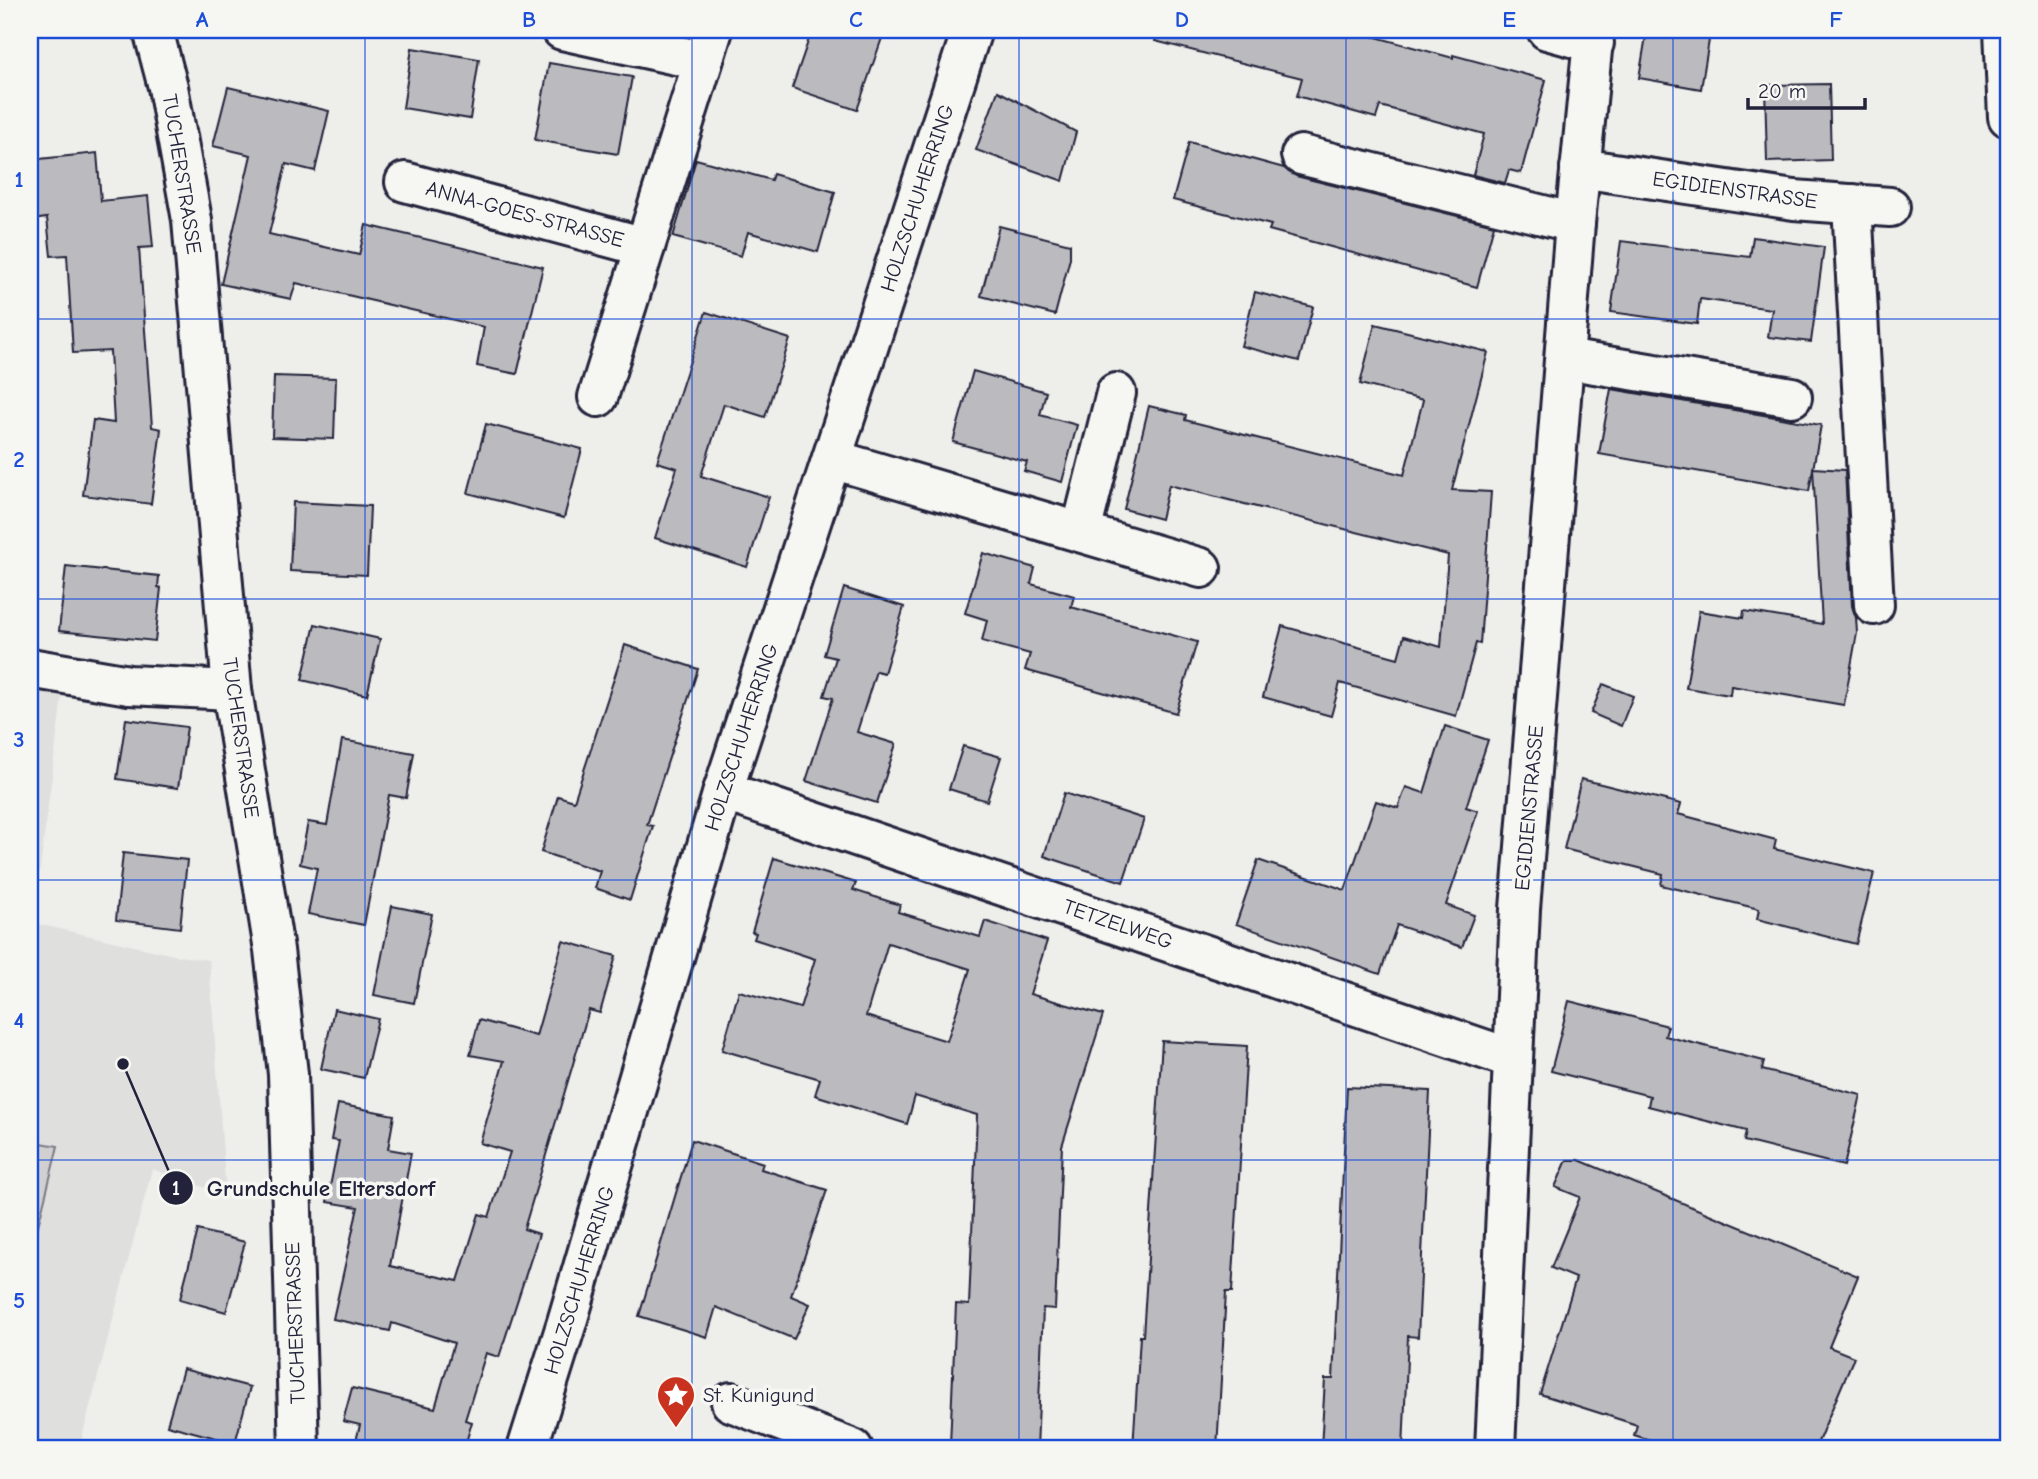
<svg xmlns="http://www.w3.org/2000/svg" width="2038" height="1479" viewBox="0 0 2038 1479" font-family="'Comic Neue',sans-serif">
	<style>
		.built { fill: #dfdfde }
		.green { fill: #d0d0d1; stroke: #797986; stroke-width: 2 }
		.building { fill: #bbbbbf; stroke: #22223b; stroke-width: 2; fill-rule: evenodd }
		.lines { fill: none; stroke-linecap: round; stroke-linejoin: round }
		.minor-casing { stroke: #22223b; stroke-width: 44 }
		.highway-casing { stroke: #22223b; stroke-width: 44 }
		.minor { stroke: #f6f6f2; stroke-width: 38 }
		.highway { stroke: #f6f6f2; stroke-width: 38 }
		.grid { fill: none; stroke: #1d4ed8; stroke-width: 2; stroke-opacity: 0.55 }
		.labels { text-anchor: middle; stroke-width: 7; stroke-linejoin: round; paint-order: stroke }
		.street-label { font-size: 21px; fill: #22223b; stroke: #f6f6f2 }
		.poi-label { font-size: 21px; fill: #22223b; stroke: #f6f6f2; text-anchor: start }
		.leader { fill: none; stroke: #22223b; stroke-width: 2.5 }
		.callout-dot { fill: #22223b; stroke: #f6f6f2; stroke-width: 2.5 }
		.mark-label { font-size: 21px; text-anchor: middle; font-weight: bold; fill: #fff }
		.callout-label { font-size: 23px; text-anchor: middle; font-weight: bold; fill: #22223b; stroke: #f6f6f2; stroke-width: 7; stroke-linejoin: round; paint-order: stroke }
		.neatline { fill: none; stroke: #1d4ed8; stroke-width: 2.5 }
		.grid-label { font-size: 23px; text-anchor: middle; font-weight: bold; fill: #1d4ed8 }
	</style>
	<rect width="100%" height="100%" fill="#eeeeeb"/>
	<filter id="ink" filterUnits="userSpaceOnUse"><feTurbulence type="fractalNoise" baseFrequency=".0143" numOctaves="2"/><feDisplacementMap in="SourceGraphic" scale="14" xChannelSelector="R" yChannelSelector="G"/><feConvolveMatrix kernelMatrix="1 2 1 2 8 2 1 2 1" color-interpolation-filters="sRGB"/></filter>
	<g filter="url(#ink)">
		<polygon class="built" points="30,685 63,689 33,923 178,956 209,960 226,1195 152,1169 79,1449 30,1449"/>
		<polygon class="green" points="30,1141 58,1146 30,1258"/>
		<g class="building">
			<polygon points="812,30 856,30 882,38 857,110 792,88"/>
			<polygon points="1157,30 1350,30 1453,58 1453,55 1546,80 1521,173 1509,170 1505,183 1473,175 1484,134 1380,106 1376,118 1297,96 1302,78 1155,41"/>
			<polygon points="1647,30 1686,30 1710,34 1701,89 1639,78"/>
			<polygon points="412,48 479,59 470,119 403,108"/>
			<polygon points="549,63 632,77 618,154 535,140"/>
			<polygon points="1829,84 1831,160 1767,162 1765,85"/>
			<polygon points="228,87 329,111 315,171 286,164 269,234 359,255 366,225 543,267 517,374 477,366 484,327 296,283 291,299 221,284 251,155 213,146"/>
			<polygon points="998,91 1076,132 1063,181 976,150"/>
			<polygon points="1189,142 1284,168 1296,176 1494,225 1477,287 1269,230 1271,225 1173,200"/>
			<polygon points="97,153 101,201 148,196 153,247 139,248 152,427 161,429 151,504 83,495 93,420 114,423 110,351 73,353 67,255 51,256 47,218 32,220 30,160"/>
			<polygon points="696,159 771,180 773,174 835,192 818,252 748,232 741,256 673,237"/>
			<polygon points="999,226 1070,244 1070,258 1055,315 981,296"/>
			<polygon points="1753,237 1824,247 1811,342 1768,337 1772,309 1700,299 1697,324 1611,312 1621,241 1750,257"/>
			<polygon points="1255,292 1313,307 1299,361 1241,346"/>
			<polygon points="706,312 790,339 765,417 724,404 701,476 769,497 747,567 655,538 677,468 657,462"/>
			<polygon points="1375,324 1488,352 1452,490 1491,492 1480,644 1476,643 1456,716 1340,683 1331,716 1263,697 1282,626 1398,658 1404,636 1441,647 1448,555 1169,485 1161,519 1124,509 1149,406 1186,415 1185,420 1404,475 1423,400 1360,384"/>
			<polygon points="973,371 1046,392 1040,415 1077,425 1062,482 1024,471 1027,462 953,442"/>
			<polygon points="274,376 336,378 334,439 272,437"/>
			<polygon points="1611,389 1821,425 1809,491 1599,454"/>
			<polygon points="486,424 582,449 564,518 468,493"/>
			<polygon points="1813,468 1845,470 1852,606 1856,618 1857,633 1844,705 1731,686 1730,695 1686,688 1699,611 1743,618 1744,611 1822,624"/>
			<polygon points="293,502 370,506 367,575 290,571"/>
			<polygon points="983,553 1035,568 1031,584 1074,596 1071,607 1197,642 1176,713 1025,670 1030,654 982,641 987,620 965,613"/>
			<polygon points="66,566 159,576 158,587 161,588 155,641 59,631"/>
			<polygon points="844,588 904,607 884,673 876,671 857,732 896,744 877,803 806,781 833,698 824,696 836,658 824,655"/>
			<polygon points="315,624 380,639 367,695 302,680"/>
			<polygon points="625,645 698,669 647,825 653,826 630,900 595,888 600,871 541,852 558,796 574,801"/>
			<polygon points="1603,684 1633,696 1621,726 1591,713"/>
			<polygon points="126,719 187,727 178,788 117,779"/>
			<polygon points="1445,726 1488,740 1466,807 1478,811 1446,905 1474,915 1462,947 1397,925 1380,974 1236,924 1258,860 1345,890 1376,801 1398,808 1406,787 1424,793"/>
			<polygon points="342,740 414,753 406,798 389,795 364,925 308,914 317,868 300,864 308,822 327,825"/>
			<polygon points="963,746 1001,757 987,801 949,789"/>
			<polygon points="1581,779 1681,804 1678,814 1776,840 1774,849 1874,873 1856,944 1757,919 1759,909 1661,885 1663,874 1564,849"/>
			<polygon points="1064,793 1144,819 1123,882 1044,856"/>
			<polygon points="123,853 187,860 180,928 116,920"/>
			<path d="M774,858L856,883L853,890L900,905L898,912L980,937L985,921L1047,941L1030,994L1103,1015L1062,1146L1055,1309L1043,1308L1037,1449L950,1445L956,1304L969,1305L977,1115L915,1096L907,1124L815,1095L820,1079L722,1050L739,991L800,1008L815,959L754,939L756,933L752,932ZM888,943L970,969L947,1041L866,1016Z"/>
			<polygon points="392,906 432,914 414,1003 374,995"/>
			<polygon points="563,941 616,956 600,1013 589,1010 524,1229 539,1234 499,1357 486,1353 465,1420 472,1422 464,1449 354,1449 360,1425 343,1421 352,1388 435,1408 454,1343 392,1323 390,1331 333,1319 358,1207 327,1202 339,1141 331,1140 338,1104 394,1115 388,1149 411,1153 390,1266 458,1281 479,1214 489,1217 510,1152 480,1143 504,1061 470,1055 479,1020 536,1036"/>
			<polygon points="1569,1001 1668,1026 1665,1036 1764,1061 1762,1070 1861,1095 1844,1166 1744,1141 1746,1131 1648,1106 1650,1096 1551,1071"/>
			<polygon points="334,1009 378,1019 364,1078 321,1069"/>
			<polygon points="1162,1041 1247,1046 1232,1292 1226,1292 1217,1449 1133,1449 1140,1336 1143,1336"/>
			<polygon points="1347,1087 1430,1091 1418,1337 1408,1336 1403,1449 1321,1449 1325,1379 1333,1379"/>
			<polygon points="692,1140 763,1163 761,1169 827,1190 791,1296 810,1304 794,1339 716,1307 707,1337 639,1316"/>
			<polygon points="1567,1160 1579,1160 1858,1276 1829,1347 1854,1357 1815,1449 1680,1449 1634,1435 1637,1425 1540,1394 1576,1278 1551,1268 1580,1197 1555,1187"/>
			<polygon points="198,1230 245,1242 226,1312 180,1299"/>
			<polygon points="183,1369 250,1387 235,1443 167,1425"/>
		</g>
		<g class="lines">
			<defs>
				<g id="minor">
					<polyline points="153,30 168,87 192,220 232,690 274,950 288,1074 299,1449"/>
					<polyline points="562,30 703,61"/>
					<polyline points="1547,30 1594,43"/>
					<polyline points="1301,155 1575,223"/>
					<polyline points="1580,168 1794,200 1890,207"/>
					<polyline points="405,182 645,247"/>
					<polyline points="1852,204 1874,605"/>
					<polyline points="1565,359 1792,397"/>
					<polyline points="598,397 713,30"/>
					<polyline points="832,459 1201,568"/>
					<polyline points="1081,532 1116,393"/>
					<polyline points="30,668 129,685 232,690"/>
					<polyline points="723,791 1513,1059"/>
					<polyline points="731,1402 853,1449"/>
					<polyline points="527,1449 567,1322 723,791 972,30"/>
					<polyline points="1495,1449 1520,909 1575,223 1594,30"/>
				</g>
				<polyline id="highway" points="2004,30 2008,117"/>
			</defs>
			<use href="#minor" class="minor-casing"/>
			<use href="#highway" class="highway-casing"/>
			<use href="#minor" class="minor"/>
			<use href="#highway" class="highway"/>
		</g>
	</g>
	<path class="grid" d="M365,30V1449M692,30V1449M1019,30V1449M1346,30V1449M1673,30V1449M30,319H2008M30,599H2008M30,880H2008M30,1160H2008"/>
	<defs>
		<symbol id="sight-pin" viewBox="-11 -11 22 30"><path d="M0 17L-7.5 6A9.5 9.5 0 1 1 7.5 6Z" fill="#c8321e" stroke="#f6f6f2"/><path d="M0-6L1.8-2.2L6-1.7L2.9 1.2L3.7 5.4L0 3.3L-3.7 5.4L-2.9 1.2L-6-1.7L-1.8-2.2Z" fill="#fff"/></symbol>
	</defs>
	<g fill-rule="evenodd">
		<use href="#sight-pin" x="654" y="1373" width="44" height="60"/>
	</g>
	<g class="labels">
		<g class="street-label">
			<text transform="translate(182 174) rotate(81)" y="7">TUCHERSTRASSE</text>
			<text transform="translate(1735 190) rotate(8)" y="7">EGIDIENSTRASSE</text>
			<text transform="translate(917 198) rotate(-72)" y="7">HOLZSCHUHERRING</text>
			<text transform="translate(525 214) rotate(15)" y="7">ANNA-GOES-STRASSE</text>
			<text transform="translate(741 737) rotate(-72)" y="7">HOLZSCHUHERRING</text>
			<text transform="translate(241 738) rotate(82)" y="7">TUCHERSTRASSE</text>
			<text transform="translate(1529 808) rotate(-85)" y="7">EGIDIENSTRASSE</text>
			<text transform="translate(1118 924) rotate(19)" y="7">TETZELWEG</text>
			<text transform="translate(579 1280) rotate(-73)" y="7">HOLZSCHUHERRING</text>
			<text transform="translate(295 1323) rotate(-92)" y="7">TUCHERSTRASSE</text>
		</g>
		<g class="poi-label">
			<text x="703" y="1402">St. Kunigund</text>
		</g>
	</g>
	<path class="leader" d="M123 1064L176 1188"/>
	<g class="callout-dot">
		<circle cx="123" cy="1064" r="7"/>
		<circle cx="176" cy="1188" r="18"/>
	</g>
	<g class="mark-label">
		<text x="176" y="1195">1</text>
	</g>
	<g class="callout-label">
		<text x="321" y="1196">Grundschule Eltersdorf</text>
	</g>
	<rect width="2038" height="1479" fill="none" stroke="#f6f6f2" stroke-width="77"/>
	<path d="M1748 98v10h117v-10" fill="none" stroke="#22223b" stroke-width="3.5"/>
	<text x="1758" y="98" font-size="21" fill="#22223b" stroke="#f6f6f2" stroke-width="5" paint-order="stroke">20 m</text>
	<rect x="38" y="38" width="1962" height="1402" class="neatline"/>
	<g class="grid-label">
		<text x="202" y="27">A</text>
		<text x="529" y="27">B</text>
		<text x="856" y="27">C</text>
		<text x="1182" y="27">D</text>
		<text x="1509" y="27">E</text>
		<text x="1836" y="27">F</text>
		<text x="19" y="187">1</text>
		<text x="19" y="467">2</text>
		<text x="19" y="747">3</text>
		<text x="19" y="1028">4</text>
		<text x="19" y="1308">5</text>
	</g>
</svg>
